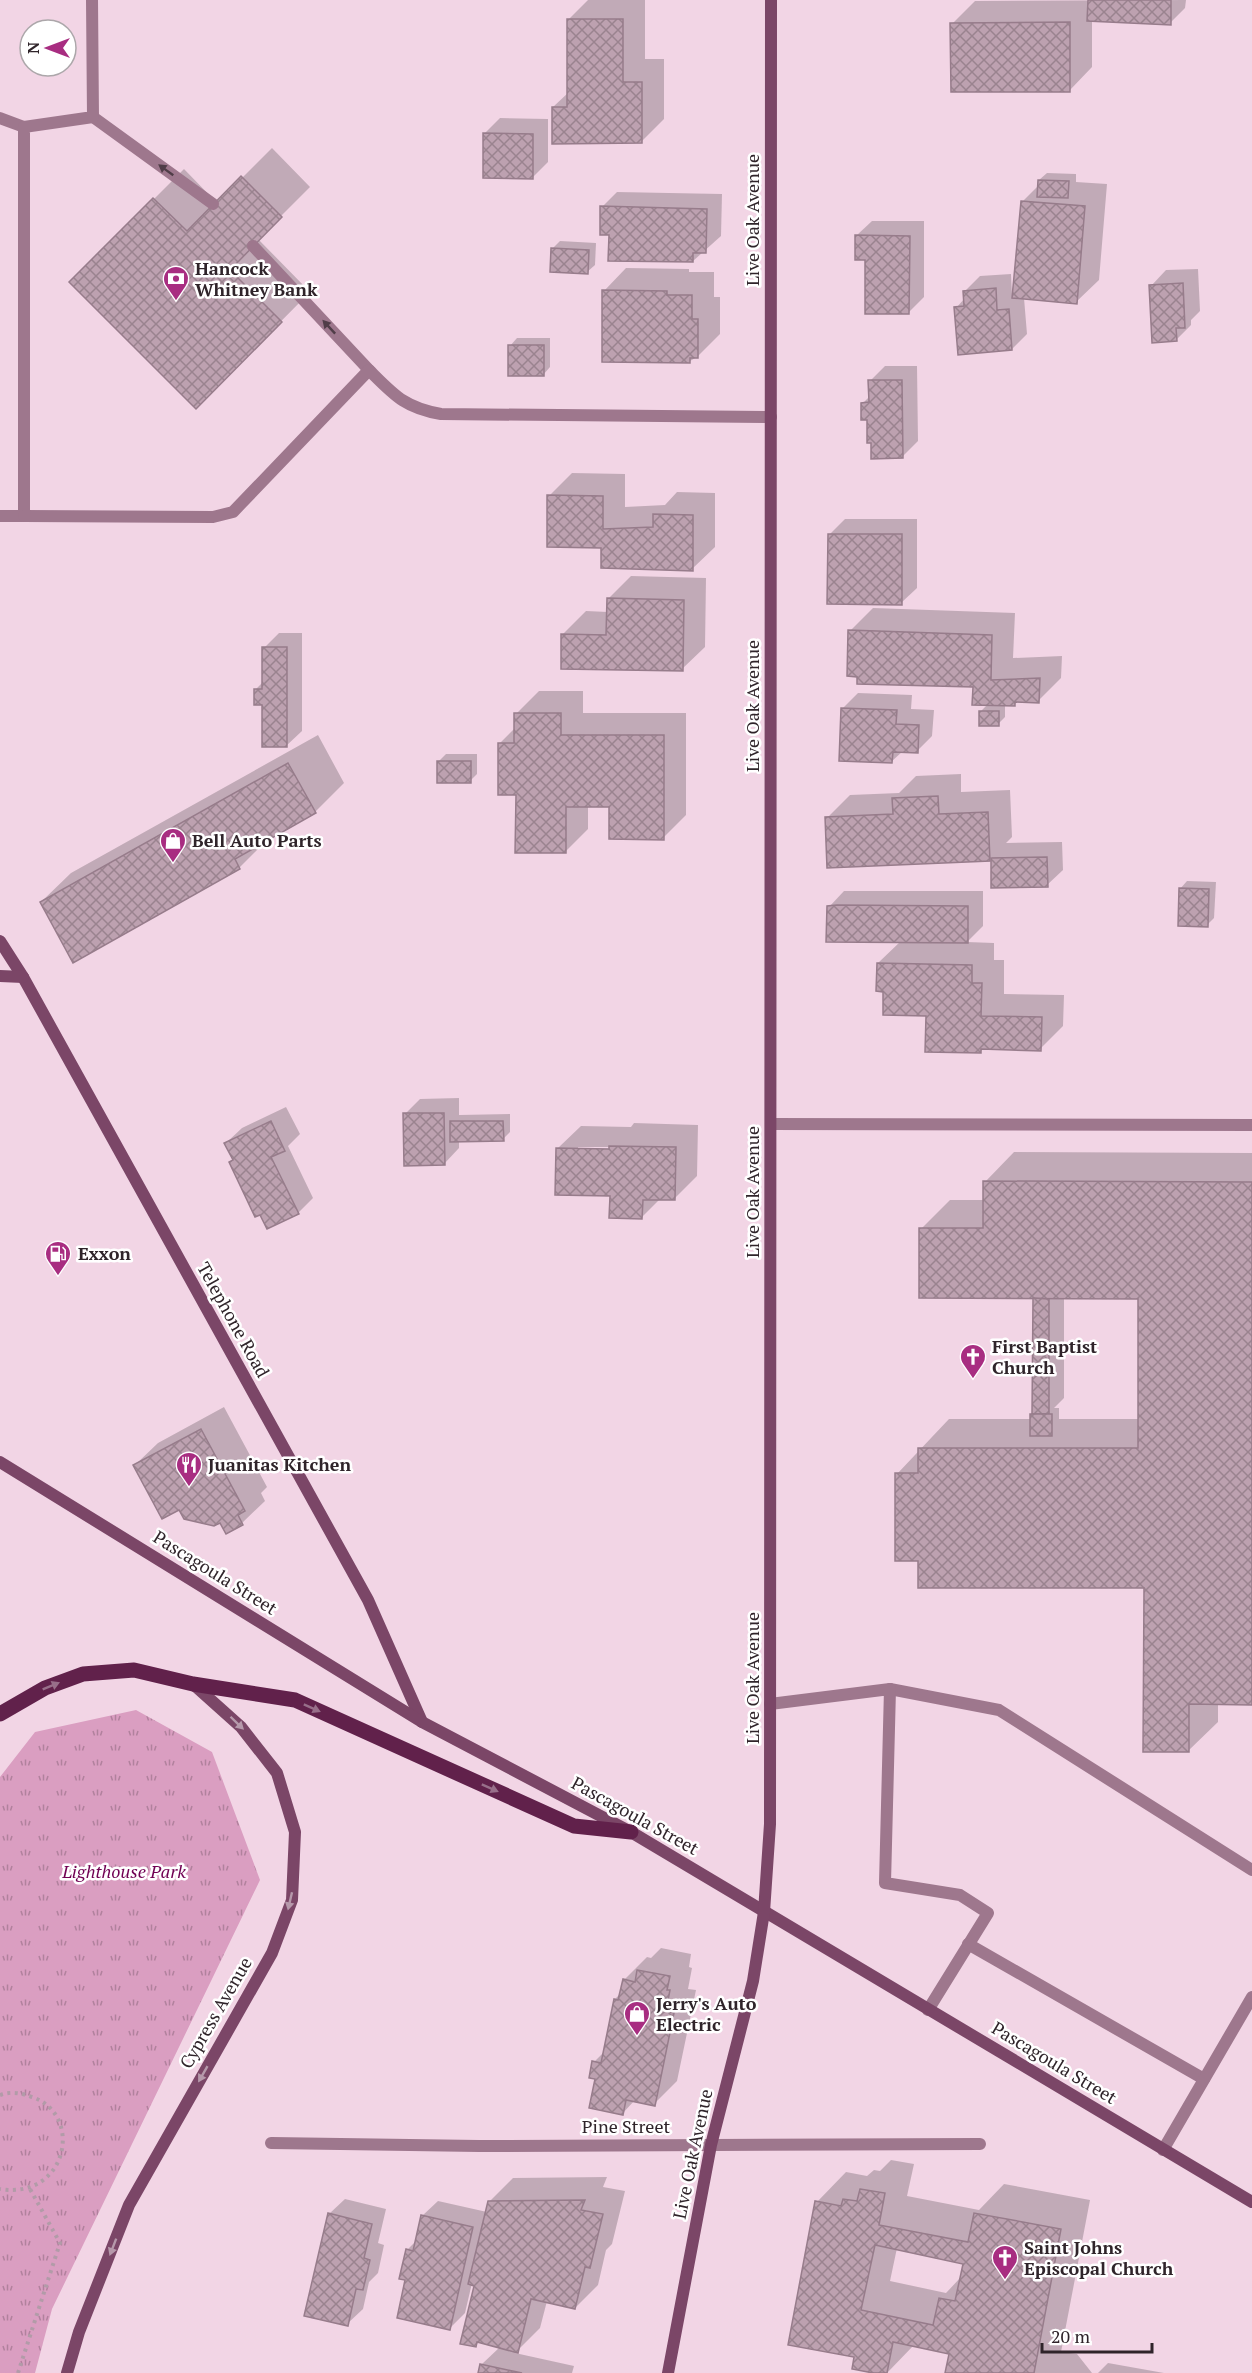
<svg xmlns="http://www.w3.org/2000/svg" width="1252" height="2373" viewBox="0 0 1252 2373" font-family="'PT Serif',serif">
	<style>
		.grass { fill: url(#grass-tufts) }
		.shadow { fill: #0003; fill-rule: evenodd }
		.building { fill: url(#building-cross-hatch); stroke: #977c8b; stroke-width: 1.5; fill-rule: evenodd }
		.lines { fill: none; stroke-linecap: round; stroke-linejoin: round }
		.path { stroke: #b29ba8; stroke-width: 4; stroke-dasharray: 3 4.5; stroke-linecap: butt }
		.lane { stroke: #9e778d; stroke-width: 12 }
		.street { stroke: #9e778d; stroke-width: 12 }
		.secondary { stroke: #7b4667; stroke-width: 12 }
		.primary { stroke: #61214b; stroke-width: 15 }
		.oneway { fill: #503d48 }
		.oneway2 { fill: #986f8a }
		.oneway3 { fill: #b699ab }
		.labels { text-anchor: middle; stroke-width: 5; stroke-linejoin: round; paint-order: stroke }
		.street-label { font-size: 18px; fill: #2f242a; stroke: #fff }
		.poi-label { font-size: 18px; font-weight: bold; fill: #2f242a; stroke: #fff; text-anchor: start }
		.park-label { font-size: 18px; font-style: italic; fill: #700153; stroke: #fff }
	</style>
	<defs>
		<pattern id="grass-tufts" width="24" height="20" patternUnits="userSpaceOnUse" patternTransform="scale(1.5)"><rect width="24" height="20" fill="#da9ec1"/><path d="M3 7l-1-3M5 7V3M7 7l1-3M15 17l-1-3M17 17v-4M19 17l1-3" fill="none" stroke="#b1819d"/></pattern>
		<pattern id="building-cross-hatch" width="8" height="8" patternUnits="userSpaceOnUse" patternTransform="scale(1.5)"><rect width="8" height="8" fill="#bda1b0"/><path d="M0 0l8 8M0 8l8-8" fill="none" stroke="#9a838f"/></pattern>
	</defs>
	<rect width="100%" height="100%" fill="#f2d5e5"/>
	<polygon class="grass" points="136,1710 212,1752 260,1880 52,2309 35,2373 0,2373 0,1777 35,1732"/>
	<g class="shadow">
		<polygon points="588,0 645,0 645,59 664,59 664,119 641,142 553,107 569,92 569,19"/>
		<polygon points="1186,0 1185,8 1170,23 1092,20 1092,67 1070,90 952,24 975,1"/>
		<polygon points="500,118 548,119 548,162 532,178 485,133"/>
		<polygon points="272,148 310,187 258,239 310,292 196,407 71,282 184,169 217,203"/>
		<polygon points="1047,173 1076,174 1076,182 1107,184 1099,280 1076,302 1024,298 1027,334 1012,349 956,308 965,298 965,291 980,276 1011,274 1012,296 1022,202 1039,185 1039,180"/>
		<polygon points="617,192 722,194 721,236 693,261 610,233 602,207"/>
		<polygon points="872,221 924,221 924,297 909,312 867,258 856,236"/>
		<polygon points="560,241 596,243 595,265 587,272 552,249"/>
		<polygon points="626,268 689,269 689,272 714,272 714,297 720,297 720,334 697,357 690,361 604,291"/>
		<polygon points="1198,269 1200,311 1191,320 1191,325 1176,340 1151,286 1166,270"/>
		<polygon points="517,338 550,338 550,367 543,375 510,346"/>
		<polygon points="885,366 917,366 918,441 902,457 872,442 863,403 870,396 870,381"/>
		<polygon points="572,473 625,474 625,507 665,505 677,492 715,493 715,547 692,569 603,546 549,496"/>
		<polygon points="845,519 917,519 917,588 901,603 829,535"/>
		<polygon points="631,576 706,578 705,647 682,669 563,634 586,611 608,612 608,599"/>
		<polygon points="873,608 1015,613 1013,658 1062,656 1061,678 1038,701 1018,701 1014,705 1005,704 1005,717 998,724 981,711 988,704 975,685 850,631"/>
		<polygon points="279,633 302,633 302,731 286,746 255,690 264,681 264,648"/>
		<polygon points="539,691 583,691 583,713 686,713 686,815 663,838 610,805 588,805 588,829 566,851 517,793 500,743 516,727 516,714"/>
		<polygon points="858,693 912,695 911,709 934,710 932,736 917,751 903,751 891,762 842,709"/>
		<polygon points="318,735 344,783 315,812 269,838 239,868 74,961 41,902 71,873"/>
		<polygon points="446,754 477,754 477,774 470,781 439,761"/>
		<polygon points="961,774 961,792 1010,790 1012,837 1006,843 1062,842 1063,870 1047,885 993,886 992,857 989,860 827,818 850,795 899,793 916,776"/>
		<polygon points="1187,881 1216,882 1214,918 1207,925 1180,889"/>
		<polygon points="844,891 983,891 983,926 967,942 994,943 994,960 1004,960 1004,994 1064,995 1063,1026 1040,1049 984,1048 980,1052 927,1014 884,990 878,963 901,941 829,907"/>
		<polygon points="459,1098 459,1115 510,1114 510,1132 503,1139 459,1140 459,1148 444,1164 405,1114 420,1099"/>
		<polygon points="286,1107 300,1134 288,1146 313,1198 298,1213 261,1213 226,1143 242,1128"/>
		<path d="M634,1123L698,1125L697,1176L674,1199H660L642,1217L611,1195L558,1148L581,1126L631,1127ZM578,1147H617V1150H578Z"/>
		<path d="M1014,1152L1252,1153V1703H1218V1722L1188,1751L1145,1587L920,1560L897,1474L949,1419H1031L1033,1412L1034,1297L921,1229L950,1200H985V1182ZM1064,1297L1139,1298V1419H1059V1408H1054L1064,1398Z"/>
		<polygon points="224,1407 267,1487 261,1493 265,1501 242,1523 226,1532 221,1521 179,1508 135,1465 158,1443"/>
		<polygon points="661,1948 691,1954 689,1967 692,1968 688,1989 696,1990 677,2081 654,2104 635,2100 622,2114 596,2078 594,2062 605,2051 615,1999 621,1993 624,1980 647,1957 651,1958"/>
		<path d="M891,2160L914,2164L907,2196L979,2210L1004,2184L1090,2200L1061,2352L1077,2354L1092,2373H947L951,2352L914,2345L887,2373H880L855,2356L817,2202L846,2172L867,2176L874,2170L880,2171ZM897,2248L964,2263L961,2277L946,2293L890,2281Z"/>
		<polygon points="607,2177 603,2187 625,2191 612,2244 606,2250 598,2285 575,2308 547,2301 540,2328 515,2353 574,2366 572,2373 480,2373 482,2364 500,2347 479,2342 475,2346 476,2284 472,2283 465,2313 450,2328 407,2279 407,2250 417,2240 422,2216 438,2201 487,2212 490,2201 513,2178"/>
		<polygon points="345,2199 386,2209 378,2243 384,2245 378,2273 369,2282 363,2309 347,2324 329,2214"/>
		<polygon points="1108,2363 1164,2373 1098,2373"/>
	</g>
	<g class="building">
		<polygon points="1088,0 1171,0 1171,25 1087,21"/>
		<polygon points="567,19 623,19 623,82 642,82 642,143 552,144 552,107 567,107"/>
		<polygon points="1070,22 1070,92 951,92 950,23"/>
		<polygon points="483,133 533,134 533,179 483,178"/>
		<polygon points="241,176 282,217 230,270 282,322 196,409 69,282 153,198 187,231"/>
		<polygon points="1038,180 1069,181 1068,198 1037,197"/>
		<polygon points="1021,201 1085,206 1077,304 1012,298"/>
		<polygon points="600,206 707,209 706,253 693,253 693,262 608,261 609,235 600,235"/>
		<polygon points="855,235 910,236 909,314 865,314 865,260 855,260"/>
		<polygon points="551,248 589,250 588,274 550,272"/>
		<polygon points="1183,283 1185,328 1176,328 1177,341 1152,343 1149,285"/>
		<polygon points="996,288 997,310 1009,309 1012,350 958,355 954,307 964,306 963,291"/>
		<polygon points="602,290 667,291 667,295 692,295 692,319 698,319 698,358 690,358 690,363 602,362"/>
		<rect x="508" y="345" width="36" height="31"/>
		<polygon points="868,380 902,380 903,458 871,459 871,443 867,443 867,420 861,420 861,403 869,402"/>
		<polygon points="547,495 603,496 603,529 653,527 653,514 693,515 693,571 601,568 601,548 547,547"/>
		<polygon points="828,534 902,534 902,605 827,604"/>
		<polygon points="607,598 684,600 683,671 561,669 561,634 606,635"/>
		<polygon points="848,630 992,635 991,680 1040,678 1039,703 1015,702 1015,706 972,705 973,687 857,684 857,677 847,676"/>
		<polygon points="262,647 287,647 287,747 262,747 262,705 254,705 254,689 262,689"/>
		<polygon points="841,708 897,710 896,724 919,725 918,753 893,752 892,763 839,761"/>
		<rect x="979" y="711" width="20" height="15"/>
		<polygon points="514,713 561,713 561,735 664,735 664,840 609,839 609,807 566,807 566,853 515,853 516,795 498,795 498,743 514,743"/>
		<rect x="437" y="761" width="34" height="22"/>
		<polygon points="288,763 316,813 235,859 240,869 73,963 40,902"/>
		<polygon points="938,796 939,814 988,812 990,861 827,868 825,817 893,814 892,798"/>
		<polygon points="1047,857 1048,887 991,888 991,858"/>
		<polygon points="1179,888 1209,889 1208,927 1178,926"/>
		<polygon points="837,905 968,906 968,943 826,942 827,906"/>
		<polygon points="877,963 972,965 972,983 982,983 981,1016 1042,1017 1041,1051 981,1049 981,1053 925,1052 926,1016 883,1015 883,992 876,991"/>
		<polygon points="403,1113 444,1113 445,1165 404,1166"/>
		<polygon points="271,1121 285,1151 271,1157 299,1214 267,1229 260,1215 255,1217 229,1162 233,1160 224,1143"/>
		<polygon points="450,1121 503,1121 504,1141 450,1142"/>
		<polygon points="609,1146 676,1147 675,1200 643,1200 642,1219 609,1218 610,1196 555,1195 556,1148 609,1149"/>
		<polygon points="983,1181 1252,1182 1252,1705 1189,1704 1189,1752 1143,1752 1144,1588 918,1588 918,1561 895,1561 895,1473 918,1473 918,1448 1138,1448 1138,1299 919,1298 919,1228 983,1228"/>
		<polygon points="1033,1298 1049,1299 1049,1414 1032,1414"/>
		<rect x="1030" y="1414" width="22" height="22"/>
		<polygon points="201,1429 245,1511 238,1515 243,1525 226,1534 220,1523 214,1526 184,1519 179,1510 162,1519 133,1465"/>
		<polygon points="637,1970 670,1976 667,1990 670,1990 666,2011 674,2013 655,2106 626,2100 623,2115 589,2108 595,2079 589,2078 592,2061 601,2063 614,1999 618,2000 623,1979 635,1982"/>
		<path d="M860,2189L885,2193L879,2225L968,2242L974,2213L1061,2229L1034,2373H945L949,2354L893,2342L887,2373H873L852,2369L854,2357L788,2345L815,2201L841,2206L843,2199L857,2201ZM875,2245L963,2264L955,2301L939,2298L933,2325L861,2310Z"/>
		<polygon points="585,2200 581,2210 603,2214 590,2268 585,2267 575,2309 531,2299 518,2353 477,2342 476,2347 460,2344 474,2286 468,2284 488,2201"/>
		<polygon points="328,2213 372,2224 364,2258 370,2260 363,2290 356,2289 348,2326 304,2316"/>
		<polygon points="421,2215 473,2227 450,2330 397,2318 405,2280 399,2279 406,2249 413,2251"/>
		<polygon points="480,2364 522,2373 478,2373"/>
	</g>
	<g class="lines">
		<g class="path">
			<path d="M0,2095C11,2091 21,2093 32,2097C84,2114 68,2200 0,2189"/>
			<polyline points="18,2373 60,2243 30,2189"/>
		</g>
		<g class="lane">
			<polyline points="93,117 213,204"/>
			<polyline points="0,118 24,127"/>
			<polyline points="253,246 369,370"/>
			<polyline points="0,516 24,516 24,127 93,117 92,0"/>
			<path d="M24,516L213,517L233,512L369,370C394,395 405,408 441,414L771,417"/>
			<polyline points="771,1124 1252,1125"/>
			<polyline points="890,1689 999,1710 1252,1870"/>
			<polyline points="770,1704 890,1689 885,1883 960,1895 988,1913 928,2010"/>
			<polyline points="968,1944 1204,2079"/>
			<polyline points="1163,2150 1252,1997"/>
		</g>
		<polyline class="street" points="271,2143 479,2146 980,2144"/>
		<g class="secondary">
			<polyline points="0,941 23,977 368,1600 422,1722"/>
			<polyline points="0,976 23,977"/>
			<polyline points="0,1462 422,1722 631,1832 1252,2202"/>
			<polyline points="67,2373 79,2332 129,2205 272,1953 292,1900 295,1832 277,1773 241,1727 193,1684"/>
			<polyline points="668,2373 711,2145 753,1981 764,1912 770,1824 771,0"/>
		</g>
		<polyline class="primary" points="0,1714 45,1688 83,1674 134,1670 193,1684 295,1700 574,1826 631,1832"/>
	</g>
	<defs><path id="oneway-solid" d="M-6-.8H1V-3.2L6.5 0L1 3.2V.8H-6Z" transform="scale(1.5)"/></defs>
	<g class="oneway">
		<use href="#oneway-solid" transform="translate(166 170) rotate(-144)"/>
		<use href="#oneway-solid" transform="translate(329 327) rotate(-133)"/>
	</g>
	<g class="oneway2">
		<use href="#oneway-solid" transform="translate(51 1686) rotate(-22)"/>
		<use href="#oneway-solid" transform="translate(312 1708) rotate(24)"/>
		<use href="#oneway-solid" transform="translate(490 1788) rotate(24)"/>
	</g>
	<g class="oneway3">
		<use href="#oneway-solid" transform="translate(237 1723) rotate(44)"/>
		<use href="#oneway-solid" transform="translate(290 1901) rotate(103)"/>
		<use href="#oneway-solid" transform="translate(203 2074) rotate(120)"/>
		<use href="#oneway-solid" transform="translate(113 2247) rotate(111)"/>
	</g>
	<defs>
		<symbol id="bank-pin" viewBox="-11 -11 22 30"><path d="M0 17L-7.5 6A9.5 9.5 0 1 1 7.5 6Z" fill="#a82d81" stroke="#fff"/><path d="M-6-4H6V4H-6ZM0-2.3a2.3 2.3 0 1 0 0 4.6a2.3 2.3 0 1 0 0-4.6Z" fill="#fff"/></symbol>
		<symbol id="shop-pin" viewBox="-11 -11 22 30"><path d="M0 17L-7.5 6A9.5 9.5 0 1 1 7.5 6Z" fill="#a82d81" stroke="#fff"/><path d="M-5-2.5h2.3a2.7 3.5 0 0 1 5.4 0H5L5.5 6h-11ZM-1.5-2.5h3a1.5 2.3 0 0 0-3 0Z" fill="#fff"/></symbol>
		<symbol id="fuel-pin" viewBox="-11 -11 22 30"><path d="M0 17L-7.5 6A9.5 9.5 0 1 1 7.5 6Z" fill="#a82d81" stroke="#fff"/><path d="M-5.5-6h7V0h2V4h1.3V-2.5L3-4.5l.8-.8L6-3V5H2.5V1h-1V6h-7ZM-4.2-4.7v3.2H.2V-4.7Z" fill="#fff"/></symbol>
		<symbol id="church-pin" viewBox="-11 -11 22 30"><path d="M0 17L-7.5 6A9.5 9.5 0 1 1 7.5 6Z" fill="#a82d81" stroke="#fff"/><path d="M-1.2-6h2.4v3.5h3.3v2.4h-3.3V6h-2.4V-.1h-3.3v-2.4h3.3Z" fill="#fff"/></symbol>
		<symbol id="restaurant-pin" viewBox="-11 -11 22 30"><path d="M0 17L-7.5 6A9.5 9.5 0 1 1 7.5 6Z" fill="#a82d81" stroke="#fff"/><path d="M-5-6h1v4h1v-4h1v4h1v-4h1v5L-1.5 .5V6h-2V.5L-5-1ZM5-6V6H3V1.5H1.5Q1.5-4 5-6Z" fill="#fff"/></symbol>
	</defs>
	<g fill-rule="evenodd">
		<use href="#bank-pin" x="161" y="264" width="30" height="40"/>
		<use href="#shop-pin" x="158" y="826" width="30" height="40"/>
		<use href="#fuel-pin" x="43" y="1239" width="30" height="40"/>
		<use href="#church-pin" x="958" y="1342" width="30" height="40"/>
		<use href="#restaurant-pin" x="174" y="1450" width="30" height="40"/>
		<use href="#shop-pin" x="622" y="1999" width="30" height="40"/>
		<use href="#church-pin" x="990" y="2243" width="30" height="40"/>
	</g>
	<g class="labels">
		<g class="street-label">
			<text transform="translate(753 220) rotate(-90)" y="6">Live Oak Avenue</text>
			<text transform="translate(753 706) rotate(-90)" y="6">Live Oak Avenue</text>
			<text transform="translate(753 1192) rotate(-90)" y="6">Live Oak Avenue</text>
			<text transform="translate(233 1320) rotate(61)" y="6">Telephone Road</text>
			<text transform="translate(215 1573) rotate(32)" y="6">Pascagoula Street</text>
			<text transform="translate(753 1678) rotate(-90)" y="6">Live Oak Avenue</text>
			<text transform="translate(635 1816) rotate(29)" y="6">Pascagoula Street</text>
			<text transform="translate(216 2013) rotate(-60)" y="6">Cypress Avenue</text>
			<text transform="translate(1054 2063) rotate(31)" y="6">Pascagoula Street</text>
			<text x="626" y="2133">Pine Street</text>
			<text transform="translate(693 2154) rotate(-78)" y="6">Live Oak Avenue</text>
		</g>
		<g class="poi-label">
			<text x="195" y="275">Hancock<tspan x="195" dy="21">Whitney Bank</tspan></text>
			<text x="192" y="847">Bell Auto Parts</text>
			<text x="78" y="1260">Exxon</text>
			<text x="992" y="1353">First Baptist<tspan x="992" dy="21">Church</tspan></text>
			<text x="208" y="1471">Juanitas Kitchen</text>
			<text x="656" y="2010">Jerry's Auto<tspan x="656" dy="21">Electric</tspan></text>
			<text x="1024" y="2254">Saint Johns<tspan x="1024" dy="21">Episcopal Church</tspan></text>
		</g>
		<g class="park-label">
			<text x="124" y="1878">Lighthouse Park</text>
		</g>
	</g>
	<g transform="translate(48 48) rotate(270)"><circle r="28" fill="#ffffff" stroke="#aca7aa" stroke-width="1.5"/>
	<path d="M0-4.5L10 22L0 15L-10 22Z" fill="#a82d81"/>
	<text y="-9" font-size="16" font-weight="bold" text-anchor="middle" fill="#2f242a">N</text>
	</g>
	<path d="M1042 2343v9h110v-9" fill="none" stroke="#2f242a" stroke-width="3"/>
	<text x="1051" y="2343" font-size="18" fill="#2f242a" stroke="#ffffff" stroke-width="4.5" paint-order="stroke">20 m</text>
</svg>
